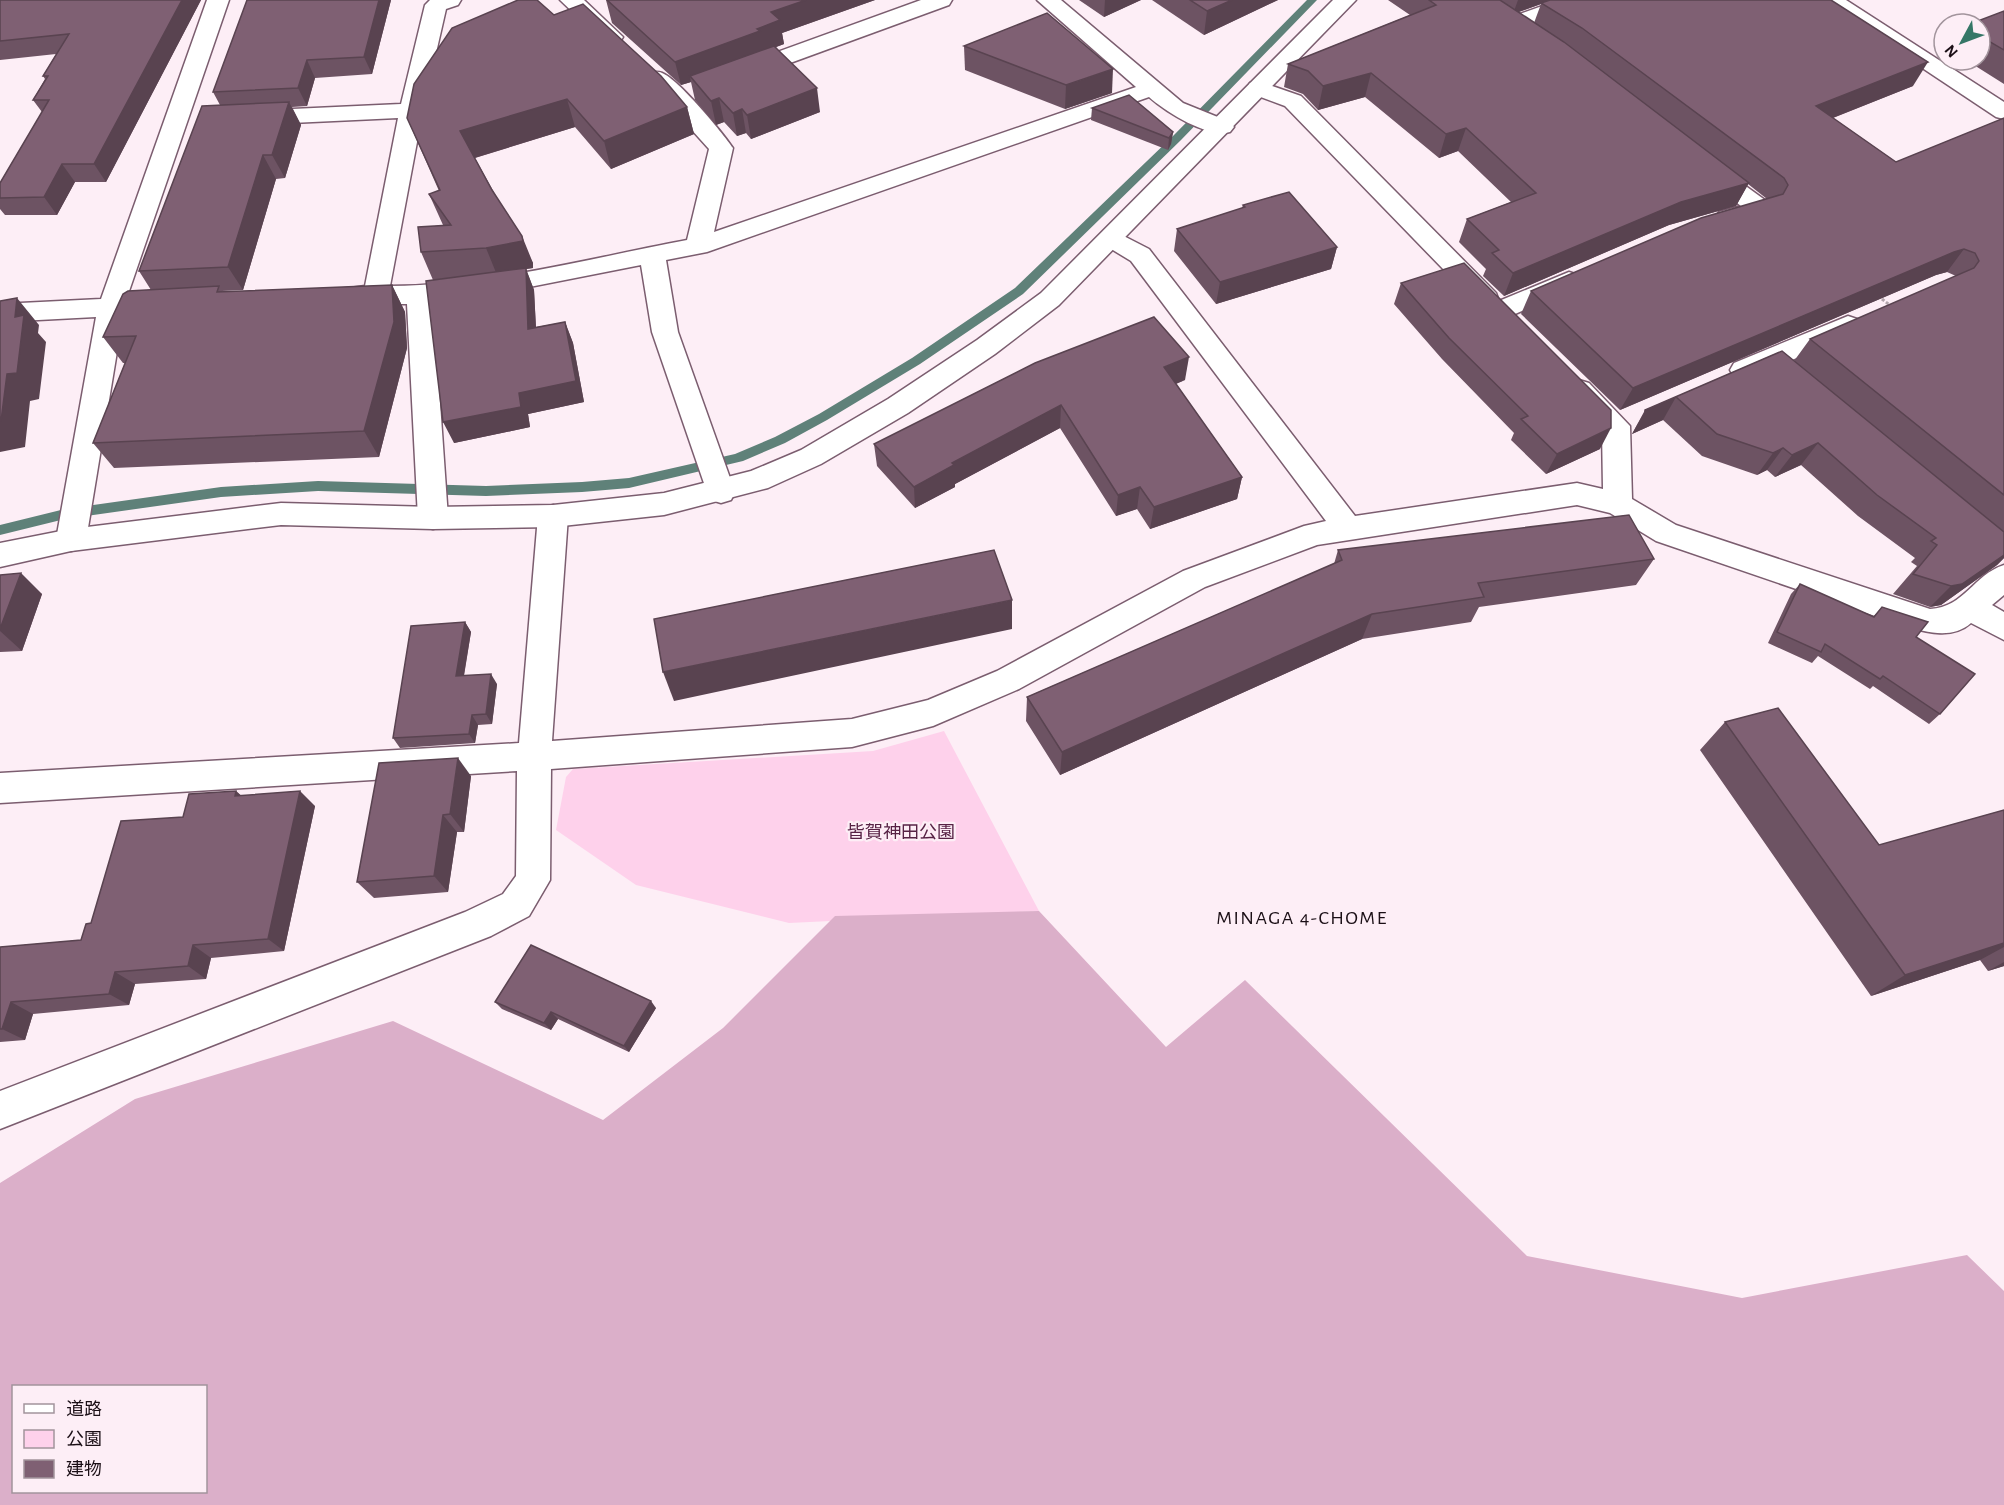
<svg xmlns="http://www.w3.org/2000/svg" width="2004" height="1505" viewBox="0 0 2004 1505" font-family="'Alegreya Sans','Noto Sans JP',sans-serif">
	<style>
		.green { fill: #fed1eb }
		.forest { fill: #dbafc9; fill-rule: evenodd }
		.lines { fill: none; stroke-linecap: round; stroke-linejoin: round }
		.stream { fill: #5f8179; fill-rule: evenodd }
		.street-casing { stroke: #7b5d6f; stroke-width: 3 }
		.secondary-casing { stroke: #7b5d6f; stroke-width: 3 }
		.path { stroke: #b1a3aa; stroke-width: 3; stroke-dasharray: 3 2; stroke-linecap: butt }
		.street { fill: #fff; fill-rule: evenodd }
		.secondary { fill: #fff; fill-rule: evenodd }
		.wall { fill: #6d5363; fill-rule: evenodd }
		.shaded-wall { fill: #594350 }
		.building { fill: #7f6073; stroke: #594350; stroke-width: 1.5 }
		.labels { text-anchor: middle; stroke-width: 4.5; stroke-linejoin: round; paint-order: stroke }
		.park-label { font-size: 18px; fill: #572245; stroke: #fdeef6 }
		.neighbourhood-label { font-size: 20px; letter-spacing: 1.5px; fill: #1a0e15; stroke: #fdeef6 }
	</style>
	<rect width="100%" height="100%" fill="#fdeef6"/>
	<polygon class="green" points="944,731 1039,911 789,923 636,885 556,830 566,777 573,769 873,751"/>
	<path class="forest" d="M1039,911L1166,1047L1245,980L1527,1256L1742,1298L1967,1255L2004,1291V1505H0V1183L135,1099L393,1021L603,1120L723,1028L835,916ZM14,1386H206V1492H14Z"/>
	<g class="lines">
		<polygon class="stream" points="1307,0 1317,0 1181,140 1023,294 920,364 827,420 785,443 743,461 629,488 582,492 486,496 318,491 221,497 65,519 0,535 0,525 65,509 221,487 318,481 486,486 582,482 629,478 735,454 775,437 819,414 912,358 1015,288 1173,136"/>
		<defs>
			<g id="street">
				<polygon points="207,0 229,0 127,297 163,295 172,298 176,304 172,310 123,315 86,540 82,548 71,551 60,548 56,540 96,317 0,322 0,304 101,299"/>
				<path d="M430,0H461L458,5L446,9L423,110L390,286C488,286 591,258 687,240L709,149L645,78L648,73C653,72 657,71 662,73C678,79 722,132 733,148L714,232L1136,87L1037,0H1061L1183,103L1230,122L1234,127L1230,132C1207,138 1166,112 1149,97L707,252L666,260L678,332L735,492L731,500L721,503L711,500L707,492L652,332L641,265L473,298L433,302L448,518L443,526L433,529L423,526L418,518L407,304H352L343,301L339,295L343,289L365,286L398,118L251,125L243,123L239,118L243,113L251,111L401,104L425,5Z"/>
				<polygon points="560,0 584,0 623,37 620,42 604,42"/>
				<polygon points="921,0 952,0 949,5 752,77 736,77 733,72 736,67"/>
				<polygon points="1559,0 1590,0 1587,5 1519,30 1503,30 1500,25 1503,20"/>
				<polygon points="1820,0 1846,0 2004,102 2004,119 1996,117"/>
				<polygon points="1258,81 1301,96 1496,293 1499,301 1569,272 1578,275 1582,281 1578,287 1508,317 1499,320 1490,317 1486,311 1488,307 1478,305 1285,106 1250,93 1247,88 1250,83"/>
				<polygon points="1706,161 1714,163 1769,203 1772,209 1769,215 1728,226 1719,224 1716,218 1719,212 1741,206 1698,173 1694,168 1698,163"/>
				<path d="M1112,230L1149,249L1355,516L1577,483L1603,489L1602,429L1565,390L1569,383L1579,380L1589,383L1630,426L1632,499L1676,525L1930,609C1965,607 1973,575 2004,565V595L1992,605L2004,612V640L1971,623C1952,640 1926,632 1904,626L1656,541L1610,513L1577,505L1317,545L1205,587L1019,689L933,726L852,747L551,769L550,880L529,916L491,936L0,1129V1091L465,912L503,894L516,876L517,771L0,803V773L519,743L538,516L543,508L553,505L563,508L568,516L552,741L852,719L928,700L997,671L1183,571L1304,526L1326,521L1131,261L1103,244L1099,238L1103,232Z"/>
				<polygon points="1848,316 1857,319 1861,325 1857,331 1754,377 1744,380 1734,377 1730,370 1734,363"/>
			</g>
			<polygon id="secondary" points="1333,0 1356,0 1059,305 995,354 908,413 821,464 768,488 664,515 553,527 433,529 281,525 71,551 0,567 0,543 71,529 281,503 433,507 553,505 664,493 751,471 801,450 888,399 977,340 1041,293"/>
		</defs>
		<use href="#street" class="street-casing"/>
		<use href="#secondary" class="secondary-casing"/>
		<polyline class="path" points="1878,296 1891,306"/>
		<use href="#street" class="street"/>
		<use href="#secondary" class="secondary"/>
	</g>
	<g class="wall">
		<polygon points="0,0 201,0 106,182 75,182 57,215 5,215 0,209 0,183 42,112 33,100 45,79 43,76 56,54 0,60"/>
		<polygon points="391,0 372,74 315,78 307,106 292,107 301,125 285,178 276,179 243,290 222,291 223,292 392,285 405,312 407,348 379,457 114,468 93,443 125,363 123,363 103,337 151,290 139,271 220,105 213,92"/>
		<polygon points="606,0 875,0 782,33 784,44 776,47 820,112 751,139 746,133 737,136 724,122 716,125 695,100 691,82 681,85 612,23"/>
		<polygon points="1079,0 1141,0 1104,17"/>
		<polygon points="1152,0 1278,0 1204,35"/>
		<path d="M1388,0H1831L1913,86L1833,118L1896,162L2004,118V558L1997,565L1941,605L1930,607L1893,594L1917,566L1911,562L1915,558L1858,516L1801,465L1775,477L1767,470L1757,475L1702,456L1663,420L1632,434L1645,410L1782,351L1794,361L1810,339L1956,276L1947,272L1936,275L1620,410L1521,314L1531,291L1767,199L1748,184L1736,206L1669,225L1504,296L1483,276L1486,269L1459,242L1467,219L1511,202L1458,151L1439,158L1365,97L1318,110L1303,94L1284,87L1288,64L1410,15ZM1541,4L1534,23L1519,12Z"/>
		<polygon points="2004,11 2004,84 1966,60 1980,60 1980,24"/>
		<polygon points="554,15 687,107 694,134 611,169 575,127 475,158 533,263 533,268 526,269 534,290 536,327 565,322 573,343 584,402 528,414 530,427 454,443 449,278 433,280 421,252 443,225 429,194 439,191 407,118"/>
		<polygon points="964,46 1112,93 1065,109 965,70"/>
		<polygon points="1092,108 1173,132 1171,144 1168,150 1091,120"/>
		<polygon points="1243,205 1337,247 1331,269 1216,304 1174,251 1177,229 1242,208"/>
		<polygon points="1401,283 1600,449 1546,474 1511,440 1514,433 1442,359 1394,304"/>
		<polygon points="1185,380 1176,384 1242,477 1237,499 1150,529 1137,509 1116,516 1060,428 955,484 955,487 915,508 877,466 874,444"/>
		<polygon points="1338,550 1654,559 1636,585 1479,607 1471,622 1362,639 1060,775 1026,721 1027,697 1334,564"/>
		<polygon points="0,575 42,594 22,651 0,652"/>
		<polygon points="1800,584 1873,617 1882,607 1916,637 1940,714 1929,724 1873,686 1870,689 1818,656 1812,663 1768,643 1791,594"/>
		<polygon points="465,622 471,632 464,676 497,684 492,724 478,725 475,743 400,748 393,738"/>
		<polygon points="1725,722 1879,845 2004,810 2004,966 1988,971 1980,960 1871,996 1700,750"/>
		<polygon points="471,776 464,832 457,832 448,892 374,898 357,882"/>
		<polygon points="236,791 241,796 315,806 284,951 211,958 206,979 135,984 129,1005 33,1014 25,1040 0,1042 0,947 81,940 91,923 183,817"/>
		<polygon points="495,1002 656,1008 629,1052 558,1019 551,1030 502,1009"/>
	</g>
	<g class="shaded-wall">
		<polygon points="182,0 201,0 106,182 94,164"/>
		<polygon points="379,0 391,0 372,74 364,57"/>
		<polygon points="806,0 875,0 782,33 784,44 763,52 690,76 691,82 681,85 675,62 757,29 771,12"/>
		<polygon points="1105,0 1141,0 1104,17"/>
		<polygon points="1232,0 1278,0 1204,35 1207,11"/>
		<polygon points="1518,0 1552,0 1541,3 1541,4 1513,14"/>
		<polygon points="307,60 315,78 307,106 298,88"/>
		<polygon points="1928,62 1913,86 1802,130 1816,106"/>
		<polygon points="1113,69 1112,93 1065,109 1066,85"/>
		<polygon points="1371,73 1365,97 1318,110 1323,86"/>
		<polygon points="817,88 820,112 751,139 747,115"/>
		<polygon points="719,98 724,122 716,125 711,101"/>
		<polygon points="567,99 575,127 471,159 460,131"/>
		<polygon points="289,102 301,125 285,178 272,155"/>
		<polygon points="687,107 694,134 611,169 604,141"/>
		<polygon points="742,109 746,133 737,136 733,113"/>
		<polygon points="1466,128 1458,151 1439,158 1446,134"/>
		<polygon points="1173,132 1171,144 1168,150 1169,138"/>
		<polygon points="263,155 276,179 243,290 228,267"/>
		<polygon points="62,164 75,182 57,215 44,197"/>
		<polygon points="1749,183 1736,206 1669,225 1504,296 1513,273 1681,202"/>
		<polygon points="522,236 533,263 533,268 526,269 534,290 537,350 497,275 486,248"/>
		<polygon points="1337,247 1331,269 1216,304 1220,282"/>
		<polygon points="1964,249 1947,272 1936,275 1620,410 1633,388 1954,252"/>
		<polygon points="392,285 405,312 407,348 379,457 364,431"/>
		<polygon points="17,298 39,325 38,333 46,342 39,399 30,401 25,447 0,452 0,421"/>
		<polygon points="565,322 573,343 584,402 528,414 530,427 454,443 443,422 519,393"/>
		<polygon points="1189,357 1185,380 1160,390 1164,367"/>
		<polygon points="1676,397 1663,420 1632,434 1645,411"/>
		<polygon points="1061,405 1060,428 955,484 955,487 915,508 914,487 952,463"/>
		<polygon points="1611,428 1600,449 1546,474 1557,454"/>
		<polygon points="1818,443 1801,465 1775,477 1792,455"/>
		<polygon points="1783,448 1767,470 1757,475 1773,453"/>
		<polygon points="1242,477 1237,499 1150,529 1154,507"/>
		<polygon points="1140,487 1137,509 1116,516 1118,495"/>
		<polygon points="2004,555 2004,558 1997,565 1941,605 1930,607 1951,586"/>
		<polygon points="21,573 42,594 22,651 0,631 0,629"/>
		<polygon points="1012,600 1012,629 674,701 663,672"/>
		<polygon points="1372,614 1362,639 1060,775 1062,752"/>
		<polygon points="465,622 471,632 462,686 456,676"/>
		<polygon points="491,674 497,684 492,724 486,714"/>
		<polygon points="472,715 478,725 475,743 469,734"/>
		<polygon points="458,758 471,776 464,832 450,814"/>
		<polygon points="236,791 252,805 235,796"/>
		<polygon points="300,791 315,806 284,951 268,939"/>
		<polygon points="443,815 457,832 448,892 434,876"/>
		<polygon points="2004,943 2004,947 1980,960 1871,996 1905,975"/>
		<polygon points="193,945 211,958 206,979 188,966"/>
		<polygon points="2004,962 2004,966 1988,971"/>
		<polygon points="115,972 135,984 129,1005 109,994"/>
		<polygon points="651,1001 656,1008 629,1052 624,1046"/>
		<polygon points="11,1002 33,1014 25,1040 2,1029"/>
		<polygon points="551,1012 558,1019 551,1030 544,1023"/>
	</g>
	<g class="building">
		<polygon points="0,0 182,0 94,164 62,164 44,197 0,198 0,183 49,100 33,100 48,76 43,76 69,34 0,41"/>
		<polygon points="247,0 379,0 364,57 307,60 298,88 213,92"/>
		<polygon points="518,0 537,0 554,15 583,4 661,76 687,107 604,141 567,99 460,131 492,190 522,236 523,241 486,248 421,252 418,227 451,225 429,194 440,190 407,118 414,84 452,28"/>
		<polygon points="607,0 806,0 771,12 780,20 757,29 760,31 675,62"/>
		<polygon points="1190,0 1232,0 1207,11"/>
		<polygon points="1429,0 1500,0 1564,42 1749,183 1681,202 1513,273 1492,253 1499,250 1467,219 1536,193 1466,128 1446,134 1371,73 1323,86 1308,71 1288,64 1436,5"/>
		<polygon points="1550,0 1831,0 1928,62 1816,106 1896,162 2004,118 2004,495 1810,339 1974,268 1979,261 1975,253 1964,249 1954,252 1633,388 1531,291 1701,218 1783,194 1788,185 1784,178 1582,28 1541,3"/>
		<polygon points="2004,11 2004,50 1980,36 1980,24 1970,24"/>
		<polygon points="1047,13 1113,69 1066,85 964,46"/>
		<polygon points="774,46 817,88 747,115 742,109 733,113 719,98 711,101 690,76"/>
		<polygon points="1129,95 1173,132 1169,138 1092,108"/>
		<polygon points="289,102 272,155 263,155 228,267 139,271 202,106"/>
		<polygon points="1289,192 1337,247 1220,282 1177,229 1245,207 1243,205"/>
		<polygon points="1464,263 1611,410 1611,428 1557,454 1521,419 1528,416 1449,338 1401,283"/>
		<polygon points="526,268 528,329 565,322 576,381 519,393 521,407 443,422 426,281"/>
		<polygon points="392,285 394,322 364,431 93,443 136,336 103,337 123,294 128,291 219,286 217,292"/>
		<polygon points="17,298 15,317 24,315 17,373 7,374 1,421 0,421 0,301"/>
		<polygon points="1154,317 1189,357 1164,367 1242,477 1154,507 1140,487 1118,495 1061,405 952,463 954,465 914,487 874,444 1035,363"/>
		<polygon points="1782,351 2004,532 2004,555 1962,584 1951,586 1913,574 1937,545 1931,541 1936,538 1877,495 1818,443 1792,455 1783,448 1773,453 1717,434 1676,397 1645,411 1645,410"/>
		<polygon points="1629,515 1654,559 1478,583 1484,597 1372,614 1062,752 1027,697 1342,560 1338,550"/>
		<polygon points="994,550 1012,600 663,672 654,619"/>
		<polygon points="21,573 0,629 0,575"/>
		<polygon points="1800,584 1874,617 1882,607 1928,622 1916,637 1975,674 1940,714 1883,676 1880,679 1825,644 1821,652 1777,632"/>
		<polygon points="465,622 456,676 491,674 486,714 472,715 469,734 393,738 411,626"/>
		<polygon points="1778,708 1879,845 2004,810 2004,943 1905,975 1725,722"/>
		<polygon points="458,758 450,814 443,815 434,876 357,882 379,763"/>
		<polygon points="236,791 235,796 300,791 268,939 193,945 188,966 115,972 109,994 11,1002 2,1029 0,1029 0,947 81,940 86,924 91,923 121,821 183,817 189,794"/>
		<polygon points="531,945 651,1001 624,1046 551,1012 544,1023 495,1002"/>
	</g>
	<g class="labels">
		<g class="park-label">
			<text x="901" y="838">皆賀神田公園</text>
		</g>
		<g class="neighbourhood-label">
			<text x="1302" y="924">MINAGA 4-CHOME</text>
		</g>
	</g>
	<rect x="12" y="1385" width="195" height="108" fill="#fdeef6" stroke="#a2949c" stroke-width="1.5"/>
	<rect x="24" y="1404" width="30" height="9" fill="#ffffff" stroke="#a2949c" stroke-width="1.5"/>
	<text x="66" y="1415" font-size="18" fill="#1a0e15">道路</text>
	<rect x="24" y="1430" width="30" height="18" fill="#fed1eb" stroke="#a2949c" stroke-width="1.5"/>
	<text x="66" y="1445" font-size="18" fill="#1a0e15">公園</text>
	<rect x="24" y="1460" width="30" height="18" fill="#7f6073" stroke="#a2949c" stroke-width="1.5"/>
	<text x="66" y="1475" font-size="18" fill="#1a0e15">建物</text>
	<g transform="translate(1962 42) rotate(229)"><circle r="28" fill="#fdeef6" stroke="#a2949c" stroke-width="1.5"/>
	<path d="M0-4.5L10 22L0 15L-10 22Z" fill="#357767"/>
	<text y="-9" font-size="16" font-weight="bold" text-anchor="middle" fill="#1a0e15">N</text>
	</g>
</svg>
